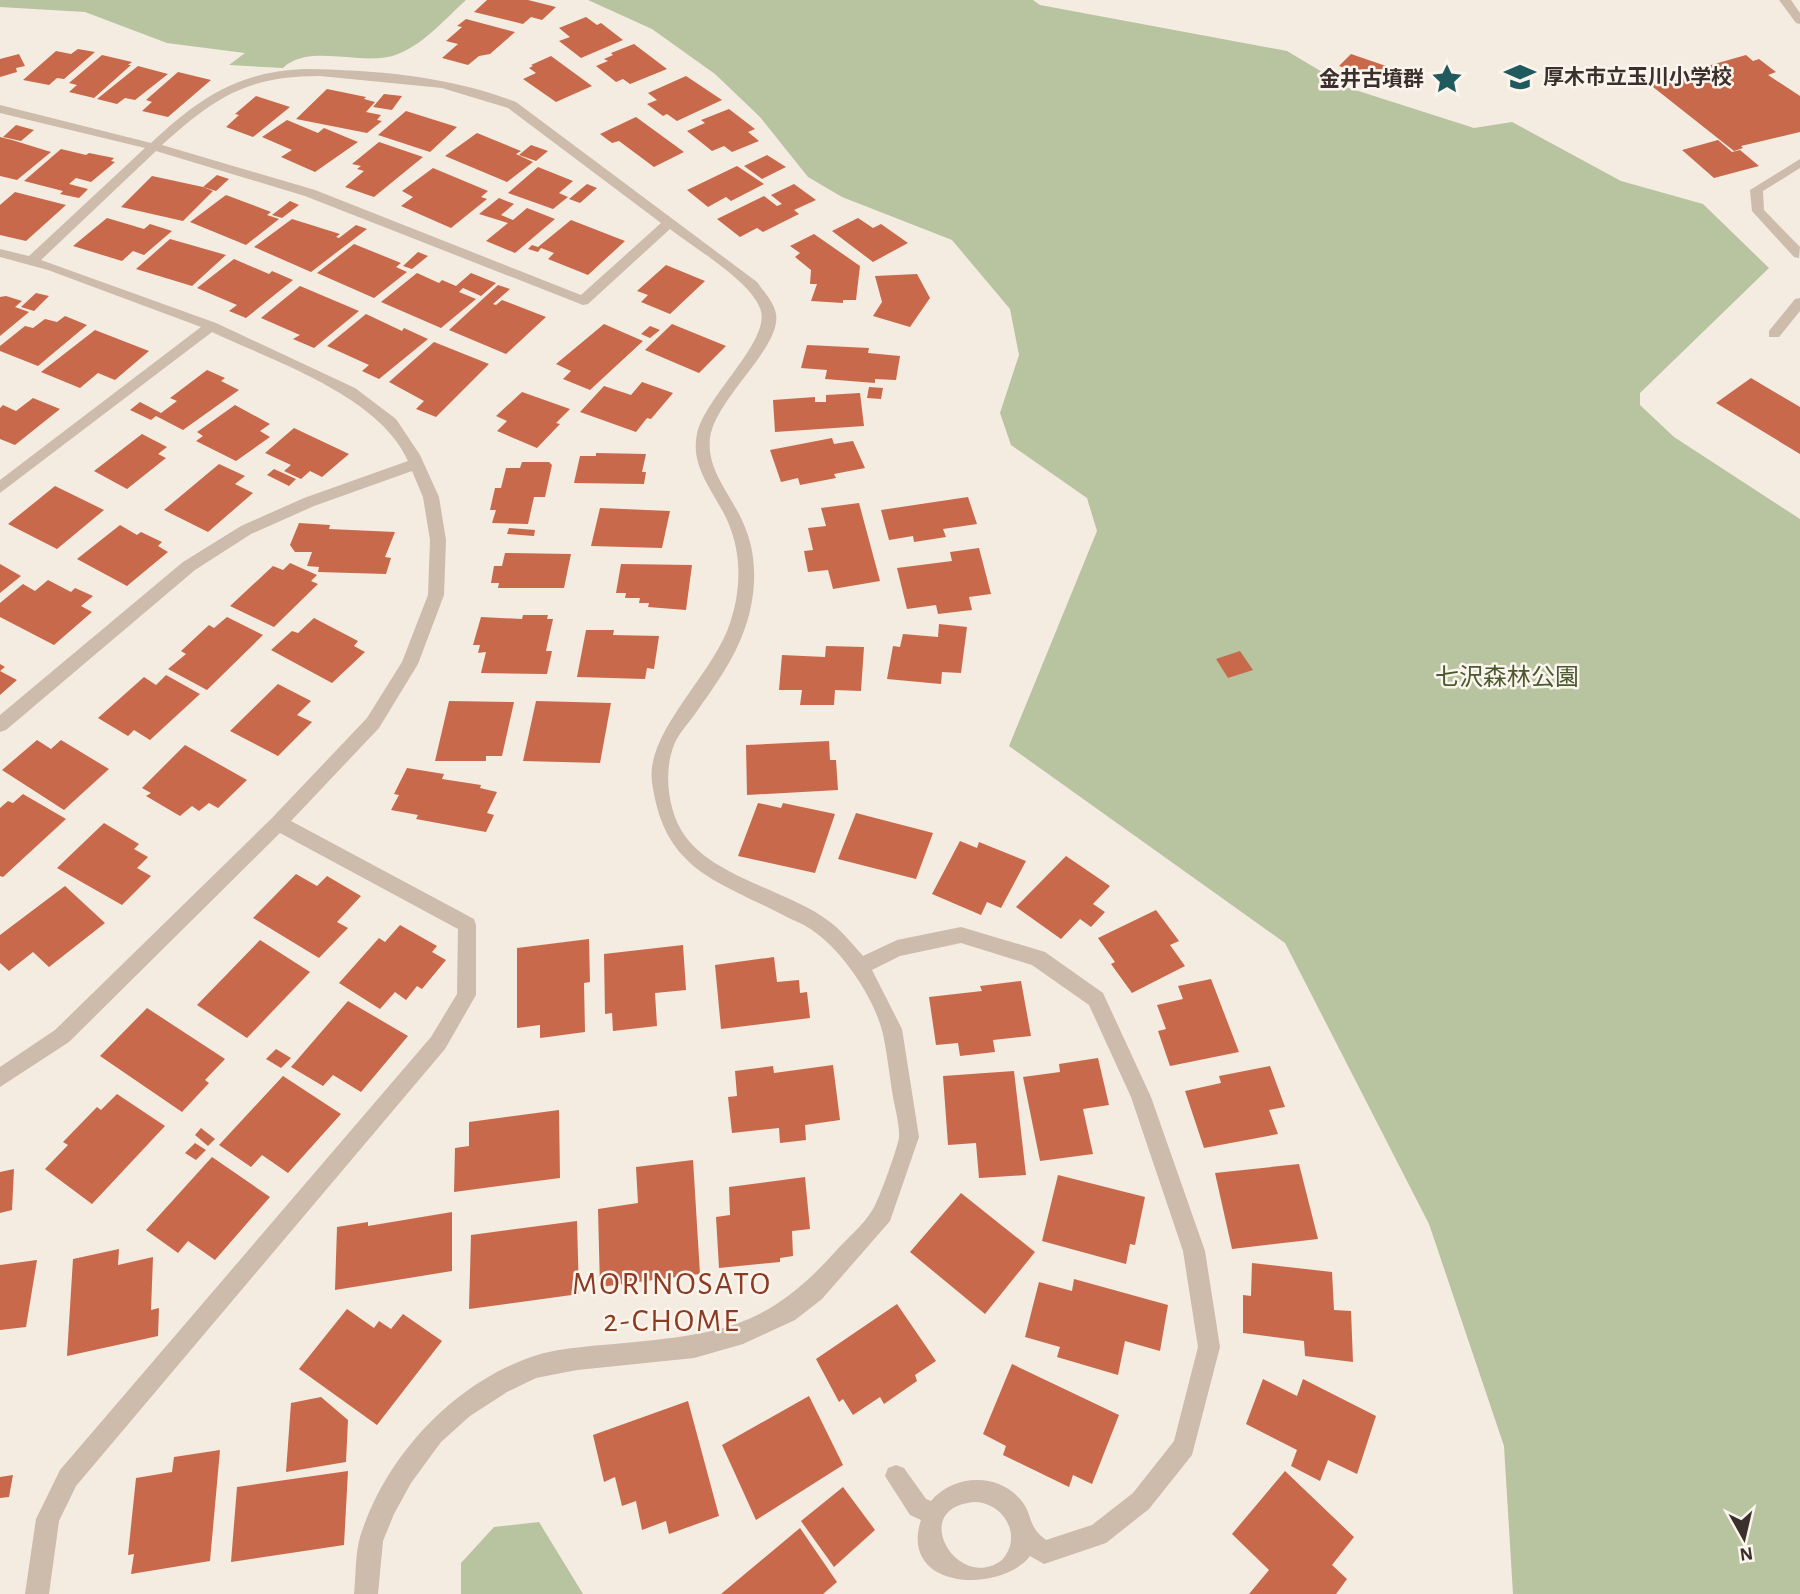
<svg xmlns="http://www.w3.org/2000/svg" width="1800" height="1594" viewBox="0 0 1800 1594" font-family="'Alegreya Sans','Noto Sans JP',sans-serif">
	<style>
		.green { fill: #b8c4a0 }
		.building { fill: #c8694b }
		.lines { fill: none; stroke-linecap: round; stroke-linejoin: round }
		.service { fill: #cdbbac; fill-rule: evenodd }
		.minor { fill: #cdbbac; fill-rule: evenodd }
		.labels { text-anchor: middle; stroke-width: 5; stroke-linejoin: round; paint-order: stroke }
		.far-poi-label { font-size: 21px; font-weight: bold; fill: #3b302b; stroke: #fbf5ee; text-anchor: start }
		.park-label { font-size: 24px; fill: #4a5a2e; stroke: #fbf5ee }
		.near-neighbourhood-label { font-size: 32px; letter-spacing: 2px; fill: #8c3b22; stroke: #fbf5ee }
	</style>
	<rect width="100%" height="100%" fill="#f4ebe1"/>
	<g class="green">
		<path d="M0,0H466C446,18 424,44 398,54C364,68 310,42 283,68L229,65L245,53L167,43L85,12L0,7Z"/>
		<polygon points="588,0 1033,0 1040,5 1287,51 1349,88 1474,128 1512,122 1621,181 1703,204 1769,268 1640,393 1640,405 1674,437 1800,519 1800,1594 1513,1594 1504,1446 1429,1224 1285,943 1009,746 1097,531 1087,498 1011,445 1000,413 1019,355 1010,309 952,240 842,197 808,177 760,117 715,74 652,29"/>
		<polygon points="539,1522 583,1594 461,1594 461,1563 494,1527"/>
	</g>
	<g class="building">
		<polygon points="487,0 528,0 556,7 542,20 531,17 523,24 474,12"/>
		<polygon points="586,17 597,25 601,23 623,40 581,58 559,41 570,37 559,28"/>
		<polygon points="466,19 515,32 490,54 479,56 468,65 442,58 458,44 446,41 462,27 457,26"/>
		<polygon points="634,44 667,69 630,84 623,79 616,82 596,66 608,61 604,59 613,55 611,53"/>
		<polygon points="78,49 95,52 64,79 57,78 49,85 23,80 56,51 71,54"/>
		<polygon points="19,54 25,66 16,68 17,72 0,77 0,59"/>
		<polygon points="1351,54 1386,66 1374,78 1339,66"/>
		<polygon points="102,55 132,62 128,65 131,65 94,98 69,92 77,85 69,83"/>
		<polygon points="1746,55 1753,61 1759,59 1776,72 1768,75 1800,96 1800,132 1741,146 1743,148 1734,151 1648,83"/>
		<polygon points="551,56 592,86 556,102 523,79 536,73 529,68 533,66 531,65"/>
		<polygon points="138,66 168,74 135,100 125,98 117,104 97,99"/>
		<polygon points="178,72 211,80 168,117 142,111 152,102 146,100"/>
		<polygon points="686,76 722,100 677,121 667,114 663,116 647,104 657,100 648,93"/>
		<polygon points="327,89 366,97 364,99 375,102 366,112 381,115 377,120 382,121 367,133 296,119"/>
		<polygon points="384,94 402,96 392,110 373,107"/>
		<polygon points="256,96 290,107 253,137 226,127 239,115 235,114"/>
		<polygon points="729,109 755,129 748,132 759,141 732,152 724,146 712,151 687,131 705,123 701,120"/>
		<polygon points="406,111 457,127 430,152 378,135"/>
		<polygon points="636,117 684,152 654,167 619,141 612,143 600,134"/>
		<polygon points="287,120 318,133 324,128 358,142 315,172 281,157 292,150 262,137"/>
		<polygon points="16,125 34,130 21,141 3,137"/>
		<polygon points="477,133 521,151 516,154 533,162 507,182 445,156"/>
		<polygon points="0,137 12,140 51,152 17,180 0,176"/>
		<polygon points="1718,140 1732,152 1740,150 1759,166 1714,178 1682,150"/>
		<polygon points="379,142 423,157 374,197 345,187 364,171 357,169 361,166 352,164"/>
		<polygon points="531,145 548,151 536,161 519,155"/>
		<polygon points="61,149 86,155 89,153 114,158 111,161 115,162 91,182 76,178 69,184 88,189 79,198 60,194 63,191 24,181"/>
		<polygon points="767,155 786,167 762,179 744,166"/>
		<polygon points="737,166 764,184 731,201 726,197 708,207 687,190"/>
		<polygon points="538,167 573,181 559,193 568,197 553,209 508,193"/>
		<polygon points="433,168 488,191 481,197 487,199 451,228 401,206 413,197 402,191"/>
		<polygon points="217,175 229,179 216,191 203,187"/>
		<polygon points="152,176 203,187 213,191 183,221 121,207"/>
		<polygon points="587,184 597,188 580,203 569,199"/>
		<polygon points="794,184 816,200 794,210 799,214 763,232 757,228 740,237 717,219 764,196 777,206 782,204 771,195"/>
		<polygon points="15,192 66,205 26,241 0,235 0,205"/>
		<polygon points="226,195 271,212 267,215 279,219 246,245 190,222"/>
		<polygon points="499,198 514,204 501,215 513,220 527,208 555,219 515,253 486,241 508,223 479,214"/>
		<polygon points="290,201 299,205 282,218 272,215"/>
		<polygon points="107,218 144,229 150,224 172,231 144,255 133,251 122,261 73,246"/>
		<polygon points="858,218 873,228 881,224 908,243 873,262 832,231"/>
		<polygon points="292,219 340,234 336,237 339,238 356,225 367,229 311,272 254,247"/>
		<polygon points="571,220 625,241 588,275 548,259 554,253 541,248 538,252 528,249 532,245 538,247"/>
		<polygon points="814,234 860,266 856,300 843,300 843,303 811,301 817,284 810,284 811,270 795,257 800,253 790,246"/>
		<polygon points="170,239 226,255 192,286 136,269"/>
		<polygon points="354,244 401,263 396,267 407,272 374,298 317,273"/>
		<polygon points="418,252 428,256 412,269 403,266"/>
		<polygon points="234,259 269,274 272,271 293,280 246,318 229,311 237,305 197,288"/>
		<polygon points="666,265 705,281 670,314 641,302 648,295 637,291"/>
		<polygon points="417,273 439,283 442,280 456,286 471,273 496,283 481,296 463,288 459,292 476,299 441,328 381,302"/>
		<polygon points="917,274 930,298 910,327 873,316 882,302 875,276"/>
		<polygon points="498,285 510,289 493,304 496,305 502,300 546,317 506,354 449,330"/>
		<polygon points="300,286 359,311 314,348 293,339 300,335 261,318"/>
		<polygon points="36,293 49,296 34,311 21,307"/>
		<polygon points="6,296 22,301 15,307 29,312 0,336 0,297"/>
		<polygon points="366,314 402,331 404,328 428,339 379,379 362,371 369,365 327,346"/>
		<polygon points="65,316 87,325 38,366 0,351 0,346 25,326 33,328 45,319 57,322"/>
		<polygon points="604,324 643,341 590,390 563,379 571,371 556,364"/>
		<polygon points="672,324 726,346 699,373 645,350"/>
		<polygon points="650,326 660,330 650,338 641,334"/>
		<polygon points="95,330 149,351 115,380 98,373 80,388 41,372"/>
		<polygon points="434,342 489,364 436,417 416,409 424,401 389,382"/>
		<polygon points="807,345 869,348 868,353 900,356 896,380 875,379 875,383 825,379 827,370 801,368"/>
		<polygon points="207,370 225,378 221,381 239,390 183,430 156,416 151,420 130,410 140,402 161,413 177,401 170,398"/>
		<polygon points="1751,378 1800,407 1800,454 1716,403"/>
		<polygon points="642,382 673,393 651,419 647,418 636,432 580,412 604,386 631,395"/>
		<polygon points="869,387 883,388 881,399 867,398"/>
		<polygon points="522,392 570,409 556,423 560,424 537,448 497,431 507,421 496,416"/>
		<polygon points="860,393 864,426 775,432 773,400 815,397 815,402 826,402 826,395"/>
		<polygon points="33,398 60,409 15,445 0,439 0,408 3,405 16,411"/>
		<polygon points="235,405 270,424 260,431 270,437 236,461 196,441 203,436 197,432"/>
		<polygon points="294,428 349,454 322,477 310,471 301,479 284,471 291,465 265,453"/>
		<polygon points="142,434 167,447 158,454 166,458 127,489 94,471"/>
		<polygon points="832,438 834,444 853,441 865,468 834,474 836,478 800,485 798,478 781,482 770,450"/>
		<polygon points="596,453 646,454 642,472 646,472 644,484 574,483 580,456 596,456"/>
		<polygon points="522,462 549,462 552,465 545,497 534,497 528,524 492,523 496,510 490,510 495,488 501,488 506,468 520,468"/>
		<polygon points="219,464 245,476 235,484 253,493 208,532 164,510"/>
		<polygon points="274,469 296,479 289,486 267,475"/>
		<polygon points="55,486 104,510 57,549 8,524"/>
		<polygon points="968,497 977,524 943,529 946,537 914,542 913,536 889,540 881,510"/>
		<polygon points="859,503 880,581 833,589 828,570 808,572 804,551 813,550 808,528 826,526 821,508"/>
		<polygon points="600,508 670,511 662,548 591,546"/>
		<polygon points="299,523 330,525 329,529 395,532 385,557 391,558 386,574 318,572 319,567 307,566 312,552 295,552 290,545"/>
		<polygon points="120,525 137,535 141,532 162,542 158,546 168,552 127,586 77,559"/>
		<polygon points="509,528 535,530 534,536 507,534"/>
		<polygon points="979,548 991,594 969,597 972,610 938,614 936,605 907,609 897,568 952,561 950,552"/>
		<polygon points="505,553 571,554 564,588 498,588 499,583 491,583 494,566 502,566"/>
		<polygon points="290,563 317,575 311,581 318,584 274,627 230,606 273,566 283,570"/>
		<polygon points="0,564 21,576 0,593"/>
		<polygon points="621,564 692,565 686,610 648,607 649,603 639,603 640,598 625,598 626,593 616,593"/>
		<polygon points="48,580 71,592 75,588 93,596 81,606 92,612 54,645 0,617 0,603 23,584 35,591"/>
		<polygon points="523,615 548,615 547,619 553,619 546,651 552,651 547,674 481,673 486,652 478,653 480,645 473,645 481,617 522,619"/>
		<polygon points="227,617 263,635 207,690 168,669 186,654 181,651 209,625 214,628"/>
		<polygon points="314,618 358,641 354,646 365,652 332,683 271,650 292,631 298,633"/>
		<polygon points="939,624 967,627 961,673 942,672 941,684 887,679 893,646 900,647 903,634 938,637"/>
		<polygon points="586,630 614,630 613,635 659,636 654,669 647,668 645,679 577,677"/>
		<polygon points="826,646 864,647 861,691 835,690 834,705 800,705 802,690 779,690 782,655 825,657"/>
		<polygon points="1240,651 1253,670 1228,678 1216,659"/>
		<polygon points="0,664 5,667 0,671 17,680 0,695"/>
		<polygon points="166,675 200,694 150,740 134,730 128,736 98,718 144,677 156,685"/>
		<polygon points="278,684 311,701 297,715 312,722 278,756 230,731"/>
		<polygon points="449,701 514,702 502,756 486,756 486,761 435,761"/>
		<polygon points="536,701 611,703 600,763 523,761"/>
		<polygon points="37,740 51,749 61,740 109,769 64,810 2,770"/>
		<polygon points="829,741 830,760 836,760 838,790 747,795 746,745"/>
		<polygon points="185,745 247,780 218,808 209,803 199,811 192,806 180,816 146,796 151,793 142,788"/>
		<polygon points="407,768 444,774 442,779 481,785 480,788 497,792 487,813 494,815 486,832 416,819 418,815 391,810 399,795 394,794"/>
		<polygon points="23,794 66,819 3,877 0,876 0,808 8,801 13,803"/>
		<polygon points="758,803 781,808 783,803 835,814 815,873 738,856"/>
		<polygon points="856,813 933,833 916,879 838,859"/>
		<polygon points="104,823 139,844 134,849 148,857 137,868 151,876 122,905 57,868"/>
		<polygon points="960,841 977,848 979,842 1026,861 1001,908 987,902 981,915 932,894"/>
		<polygon points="1066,856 1110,886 1093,904 1105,912 1091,927 1080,919 1061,939 1016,907"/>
		<polygon points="296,874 317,886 327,876 361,896 337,922 348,928 319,958 253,918"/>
		<polygon points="65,886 105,923 49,967 33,952 9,971 0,963 0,935"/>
		<polygon points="1156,910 1179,941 1170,945 1185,966 1132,993 1111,964 1115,962 1098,938"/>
		<polygon points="400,925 437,946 432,952 446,960 422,989 417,986 406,1000 395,992 380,1009 339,983 379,938 385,942"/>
		<polygon points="589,939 590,982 584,983 585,1032 540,1038 540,1025 517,1028 517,948"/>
		<polygon points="260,940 310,972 247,1038 197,1005"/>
		<polygon points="683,945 686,990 655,993 657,1026 613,1031 612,1013 605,1014 604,954"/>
		<polygon points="774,957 777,982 799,980 800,993 807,992 810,1018 721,1029 715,965"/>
		<polygon points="1211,979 1239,1052 1170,1066 1158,1031 1166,1029 1157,1005 1183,999 1178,986"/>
		<polygon points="1021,981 1031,1036 993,1040 995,1052 960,1056 958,1043 936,1045 929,997 982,991 980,986"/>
		<polygon points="348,1001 408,1036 361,1092 333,1075 323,1086 291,1067"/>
		<polygon points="147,1008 225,1059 205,1080 209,1083 182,1112 100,1056"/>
		<polygon points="276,1049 291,1058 281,1068 266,1059"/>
		<polygon points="1098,1058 1109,1105 1083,1109 1093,1154 1040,1161 1023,1077 1060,1072 1059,1064"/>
		<polygon points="833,1065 840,1120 805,1125 806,1140 780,1143 779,1128 732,1133 728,1097 737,1096 735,1071 773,1066 774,1073"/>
		<polygon points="1270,1066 1285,1107 1269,1110 1278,1134 1204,1148 1185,1091 1221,1083 1219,1076"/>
		<polygon points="1014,1071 1026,1175 979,1178 976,1143 948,1145 943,1076"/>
		<polygon points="283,1076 341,1114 288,1173 262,1155 251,1167 219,1145"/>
		<polygon points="117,1094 165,1126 92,1204 45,1169 68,1145 63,1142 97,1107 101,1110"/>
		<polygon points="559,1110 560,1178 454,1192 455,1148 469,1146 469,1122"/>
		<polygon points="201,1128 215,1139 208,1146 195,1135"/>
		<polygon points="195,1143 206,1150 196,1160 185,1153"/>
		<polygon points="212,1157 270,1197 215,1260 188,1241 178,1253 146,1230"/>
		<polygon points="693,1160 700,1274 600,1287 598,1209 638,1203 636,1167"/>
		<polygon points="1299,1164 1318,1239 1232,1249 1215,1173"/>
		<polygon points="14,1169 12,1210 0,1213 0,1172"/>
		<polygon points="1058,1175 1145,1197 1135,1245 1130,1244 1126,1264 1042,1241"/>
		<polygon points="805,1177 810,1229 792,1231 793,1256 780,1258 780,1262 719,1268 716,1217 730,1215 729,1187"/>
		<polygon points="961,1193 1035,1252 985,1314 910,1252"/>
		<polygon points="452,1212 452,1271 335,1290 337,1227 368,1222 368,1226"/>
		<polygon points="577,1221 579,1294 469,1309 471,1235"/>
		<polygon points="119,1249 118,1265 153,1257 151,1310 159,1308 158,1336 67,1356 73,1259"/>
		<polygon points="37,1260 26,1327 0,1330 0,1265"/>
		<polygon points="1252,1263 1332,1272 1334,1310 1351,1311 1353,1362 1305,1356 1304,1341 1243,1333 1243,1295 1251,1296"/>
		<polygon points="1074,1279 1168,1305 1160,1351 1125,1341 1118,1375 1057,1357 1060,1347 1025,1337 1039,1282 1072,1291"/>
		<polygon points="897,1304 936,1361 915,1375 917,1381 884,1404 880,1397 853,1415 843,1399 839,1402 816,1359"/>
		<polygon points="347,1309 374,1328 379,1321 391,1329 403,1314 442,1341 377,1425 299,1369"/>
		<polygon points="1012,1364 1119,1415 1092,1484 1073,1475 1069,1487 1003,1455 1006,1446 983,1434"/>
		<polygon points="1263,1379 1297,1396 1303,1379 1376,1416 1357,1474 1328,1460 1320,1481 1291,1466 1297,1450 1246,1424"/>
		<polygon points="809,1396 843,1465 756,1520 722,1445"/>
		<polygon points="321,1397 348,1420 346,1462 286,1472 291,1403"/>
		<polygon points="688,1401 719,1516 669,1534 666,1521 642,1530 636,1501 622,1506 615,1477 604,1482 593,1435"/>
		<polygon points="220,1450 210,1561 131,1574 134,1554 128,1555 136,1478 172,1472 174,1457"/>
		<polygon points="348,1471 344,1545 231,1562 237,1487"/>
		<polygon points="1285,1471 1354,1537 1332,1565 1347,1579 1336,1594 1249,1594 1269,1570 1232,1534"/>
		<polygon points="13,1475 9,1497 0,1498 0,1477"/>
		<polygon points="843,1487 875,1530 834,1567 801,1521"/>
		<polygon points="800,1528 837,1582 823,1594 721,1594"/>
	</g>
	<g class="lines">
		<polygon class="service" points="1800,298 1800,311 1779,337 1769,337 1769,331 1795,299"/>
		<g class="minor">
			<polygon points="1779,0 1791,0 1800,13 1800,24 1796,23"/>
			<path d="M304,69C376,70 449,76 516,102L757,282C763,291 774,302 776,314C782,347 715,399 710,438C706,473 735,498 746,530C758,560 756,597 745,628C734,660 714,687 695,714C688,724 678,734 674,745C663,772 668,813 685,836C715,878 790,891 830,922C842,931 853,945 863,956L897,940L961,927L1045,952L1103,993L1151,1097L1205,1251L1220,1347L1192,1455L1149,1509L1106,1543L1044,1564L1030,1556C1001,1594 898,1590 921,1520L910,1515L885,1476L888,1468L896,1465L904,1468L926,1499L931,1501C953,1475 996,1472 1020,1499C1034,1515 1026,1525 1046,1540L1092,1525L1133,1493L1174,1441L1198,1347L1183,1251L1131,1097L1089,1005L1032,965L961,943L900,956L872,970L902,1029L919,1137L890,1221L822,1299L795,1320L743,1344L694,1358L577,1370L536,1378L507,1392L470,1416L441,1442L411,1483L394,1514L383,1541L378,1594H354C356,1576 355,1555 360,1537C385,1457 452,1385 531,1357C563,1346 601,1346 635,1342C727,1333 771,1323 835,1252C847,1238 864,1225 873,1209C879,1200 897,1149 899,1138C900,1124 894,1105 892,1091C889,1072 887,1053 883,1034C875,1000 845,954 816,933C807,925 794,921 783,915C713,879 664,869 652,782C645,732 714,674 730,623C740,594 742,560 731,530C720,497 689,471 697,434C705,397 769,343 761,311C753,282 694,248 670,229L588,304L583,305L305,196L156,151L41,260L216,323L355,388L396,419L420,455L439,497L446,540L444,595L418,664L379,728L291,821L474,919L476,925V995L445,1049L76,1486L59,1521L49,1594H25L36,1519L60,1470L431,1037L457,994L458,929L280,833L69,1042L0,1087V1067L55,1030L272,818L367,718L402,662L428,595L430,540L423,497L412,471L314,506L251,534L195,570L6,730L0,732V715L183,562L241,526L304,498L408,461C380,396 273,361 212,332L0,493V480L201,327L48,270L0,257V249L29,256L145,148L0,113V105L151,143C199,98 237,72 304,69ZM320,76L442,88L508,108L661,223L581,295L315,190L162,145C215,97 247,76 320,76ZM976,1502C1005,1504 1023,1537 1002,1560C957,1594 906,1506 976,1502Z"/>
			<polygon points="1800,159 1800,168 1763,191 1764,210 1800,247 1799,258 1794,257 1752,211 1750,190"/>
		</g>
	</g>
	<defs>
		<symbol id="school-bare" viewBox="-9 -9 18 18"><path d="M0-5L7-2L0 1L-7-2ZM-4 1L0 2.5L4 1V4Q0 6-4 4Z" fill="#1f5a5e" stroke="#fbf5ee" stroke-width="2.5" paint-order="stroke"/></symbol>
		<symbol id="sight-bare" viewBox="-9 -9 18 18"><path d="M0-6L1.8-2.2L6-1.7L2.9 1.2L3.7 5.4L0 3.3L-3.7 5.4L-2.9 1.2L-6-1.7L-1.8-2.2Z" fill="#1f5a5e" stroke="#fbf5ee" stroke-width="2.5" paint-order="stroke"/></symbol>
	</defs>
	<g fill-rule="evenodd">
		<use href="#school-bare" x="1498" y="55" width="44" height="44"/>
		<use href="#sight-bare" x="1425" y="57" width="44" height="44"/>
	</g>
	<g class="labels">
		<g class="far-poi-label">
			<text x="1543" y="84">厚木市立玉川小学校</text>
			<text x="1424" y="86" text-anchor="end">金井古墳群</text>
		</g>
		<g class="park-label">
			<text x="1507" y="685">七沢森林公園</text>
		</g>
		<g class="near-neighbourhood-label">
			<text x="672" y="1294">MORINOSATO<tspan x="672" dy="37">2-CHOME</tspan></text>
		</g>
	</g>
	<g transform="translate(1744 1538) rotate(172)" stroke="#fbf5ee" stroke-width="5" paint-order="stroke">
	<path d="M0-5L12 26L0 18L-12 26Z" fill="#3b302b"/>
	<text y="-10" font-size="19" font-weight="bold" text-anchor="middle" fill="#3b302b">N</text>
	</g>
</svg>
